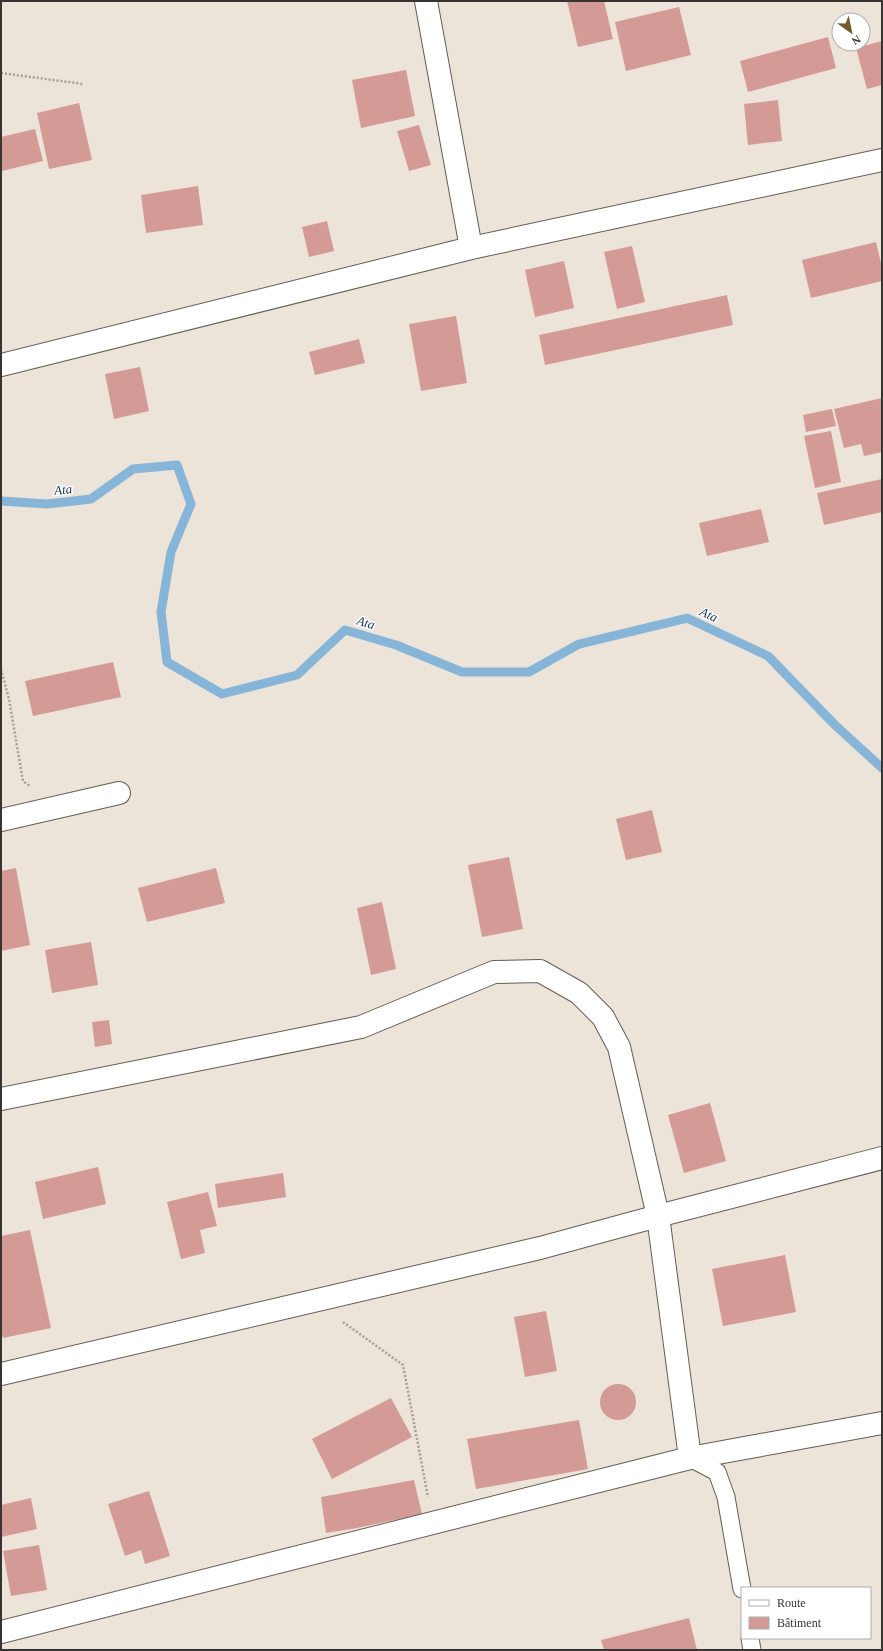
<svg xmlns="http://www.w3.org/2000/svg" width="883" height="1651" viewBox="0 0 883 1651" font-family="Georgia,serif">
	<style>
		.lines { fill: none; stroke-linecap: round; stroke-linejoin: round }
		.stream { stroke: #86b5d7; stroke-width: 9 }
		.building { fill: #d49a96 }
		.service-casing { stroke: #645d55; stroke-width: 19 }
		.minor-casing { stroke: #645d55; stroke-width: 24 }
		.path { stroke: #a59e97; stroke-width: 2.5; stroke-dasharray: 2 2; stroke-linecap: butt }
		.service { stroke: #fff; stroke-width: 17 }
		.minor { stroke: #fff; stroke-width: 22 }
		.labels { text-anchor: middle; stroke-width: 3; stroke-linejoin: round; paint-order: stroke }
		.water-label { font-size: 13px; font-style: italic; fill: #123850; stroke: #fff }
	</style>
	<rect width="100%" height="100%" fill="#ece3d9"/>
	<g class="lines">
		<polyline class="stream" points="1,501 47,504 91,499 133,469 177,465 191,504 171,552 161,612 167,662 222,694 297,675 345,630 396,645 462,672 529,672 579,644 687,618 768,656 835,725 882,768"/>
	</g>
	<g class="building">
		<polygon points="567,1 604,1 613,39 578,47"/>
		<polygon points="679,7 691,55 626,71 615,22"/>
		<polygon points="828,37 836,68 748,92 740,61"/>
		<polygon points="882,41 882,85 867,89 856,48"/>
		<polygon points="406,70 415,116 361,128 352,80"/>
		<polygon points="778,100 782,141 748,145 744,104"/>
		<polygon points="79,103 92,160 49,169 37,113"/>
		<polygon points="419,125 431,165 409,171 397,131"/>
		<polygon points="35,129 43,161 2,171 1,137"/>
		<polygon points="198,186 203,225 146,233 141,195"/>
		<polygon points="327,221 334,251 309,257 302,227"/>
		<polygon points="876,242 882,267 882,281 811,298 802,260"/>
		<polygon points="632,246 645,302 617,309 604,252"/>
		<polygon points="564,261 574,308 535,317 525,270"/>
		<polygon points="727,295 733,325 545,365 539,335"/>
		<polygon points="456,316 467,383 421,391 409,324"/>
		<polygon points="359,339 365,363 315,375 309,352"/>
		<polygon points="140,367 149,411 114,419 105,374"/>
		<polygon points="882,398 882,452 864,456 861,444 844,448 834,409"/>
		<polygon points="832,409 836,426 806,432 803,415"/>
		<polygon points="831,431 841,482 815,488 804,436"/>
		<polygon points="882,479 882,512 824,525 817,493"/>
		<polygon points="761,509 769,542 707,556 699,523"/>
		<polygon points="113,662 121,697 33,716 25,681"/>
		<polygon points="652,810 662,852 626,860 616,819"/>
		<polygon points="509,857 523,929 482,937 468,865"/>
		<polygon points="16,868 30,945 1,951 1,871"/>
		<polygon points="216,868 225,903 147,922 138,888"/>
		<polygon points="382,902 396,969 371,975 357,908"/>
		<polygon points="91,942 98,985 52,993 45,950"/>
		<polygon points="109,1020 112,1044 95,1047 92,1022"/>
		<polygon points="710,1103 726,1161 684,1173 668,1115"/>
		<polygon points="98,1167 106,1204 43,1219 35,1182"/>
		<polygon points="283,1173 286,1197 218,1208 215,1184"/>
		<polygon points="208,1192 217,1226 200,1230 205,1253 181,1259 167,1202"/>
		<polygon points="30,1230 51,1328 3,1338 1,1331 1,1236"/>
		<polygon points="785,1255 796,1312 723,1326 712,1269"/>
		<polygon points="546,1311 557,1371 525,1377 514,1317"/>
		<circle cx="618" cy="1402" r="18"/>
		<polygon points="391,1398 412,1437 332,1479 312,1439"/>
		<polygon points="579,1420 588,1469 476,1489 467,1439"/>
		<polygon points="414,1480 422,1514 357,1528 326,1533 321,1497"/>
		<polygon points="149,1491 170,1556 145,1564 141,1550 125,1556 108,1504"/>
		<polygon points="31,1498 37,1529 1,1537 1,1505"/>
		<polygon points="39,1545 47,1590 11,1596 3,1551"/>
		<polygon points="689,1618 697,1650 604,1650 601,1640"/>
	</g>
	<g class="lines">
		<defs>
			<g id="service">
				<polyline points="690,1458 717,1472 726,1497 742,1589"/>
				<polyline points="750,1638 752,1650"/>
			</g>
			<g id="minor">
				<polyline points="426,1 471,248"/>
				<polyline points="1,365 471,248 882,160"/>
				<polyline points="1,820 119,793"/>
				<polyline points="1,1099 361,1027 494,972 540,971 579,993 603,1017 619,1047 658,1216 690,1458"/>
				<polyline points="1,1374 540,1248 658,1216 882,1158"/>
				<polyline points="1,1632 690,1458 882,1423"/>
			</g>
		</defs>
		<use href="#service" class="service-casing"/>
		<use href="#minor" class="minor-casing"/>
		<g class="path">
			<polyline points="1,73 83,84"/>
			<polyline points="1,669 9,699 23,781 30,786"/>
			<polyline points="343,1322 403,1365 428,1497"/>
		</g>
		<use href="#service" class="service"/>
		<use href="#minor" class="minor"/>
	</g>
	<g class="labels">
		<g class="water-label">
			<text transform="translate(63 489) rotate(-6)" y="5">Ata</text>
			<text transform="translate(709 614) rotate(25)" y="5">Ata</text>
			<text transform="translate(366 622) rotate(17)" y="5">Ata</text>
		</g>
	</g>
	<rect width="883" height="1651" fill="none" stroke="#383431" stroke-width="4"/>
	<rect x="741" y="1587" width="130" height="52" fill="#ffffff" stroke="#afaead"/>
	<rect x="749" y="1600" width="20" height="6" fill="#ffffff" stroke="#afaead"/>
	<text x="777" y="1607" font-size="12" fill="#383431">Route</text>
	<rect x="749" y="1617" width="20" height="12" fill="#d49a96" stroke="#afaead"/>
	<text x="777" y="1627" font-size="12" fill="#383431">Bâtiment</text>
	<g transform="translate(851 32) rotate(147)"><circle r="19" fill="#ffffff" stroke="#afaead"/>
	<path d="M0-3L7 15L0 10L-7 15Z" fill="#755a2c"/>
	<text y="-6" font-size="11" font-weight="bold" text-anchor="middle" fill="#383431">N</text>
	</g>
</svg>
